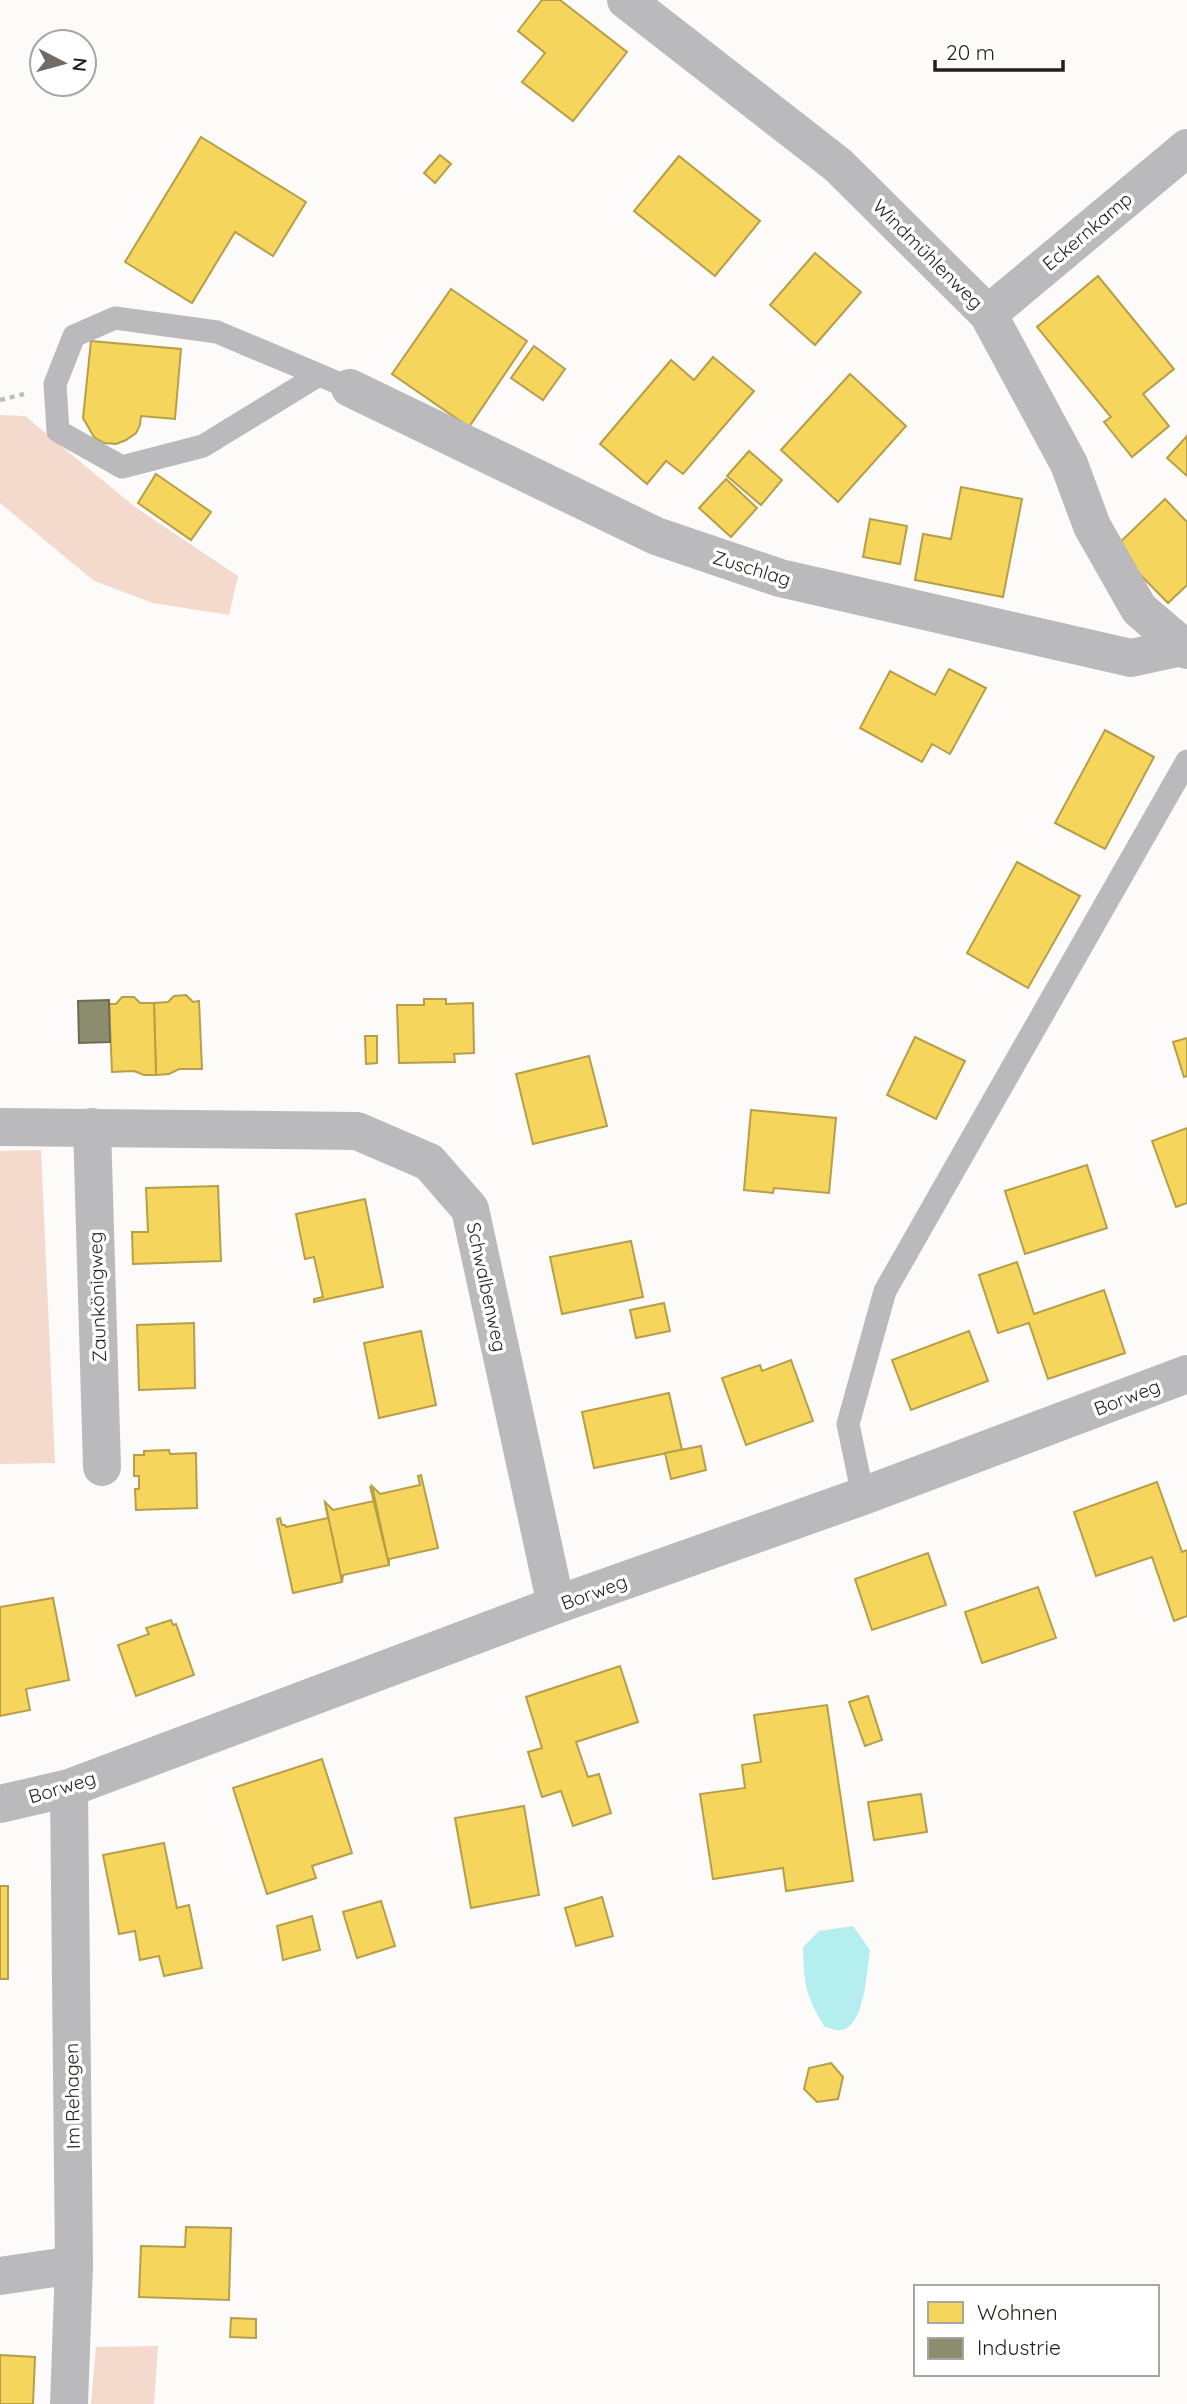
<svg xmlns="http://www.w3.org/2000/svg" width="1187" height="2404" viewBox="0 0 1187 2404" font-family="Quicksand,sans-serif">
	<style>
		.green { fill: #f3dacc }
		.water { fill: #b5eeee }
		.homes { fill: #f6d55c; stroke: #b79e48; stroke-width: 2 }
		.industry { fill: #8c8c6e; stroke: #6d6b55; stroke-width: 2 }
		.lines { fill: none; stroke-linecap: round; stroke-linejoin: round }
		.path { stroke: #bdbdbd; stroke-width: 4.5; stroke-dasharray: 5 5; stroke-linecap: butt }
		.lane { stroke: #bababc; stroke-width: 23 }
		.street { stroke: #bababc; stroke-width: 38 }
		.labels { text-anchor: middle; stroke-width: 7; stroke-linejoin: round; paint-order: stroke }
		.street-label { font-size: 19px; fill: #251e1a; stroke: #fff }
	</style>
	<rect width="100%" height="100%" fill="#fdfbf9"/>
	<g class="green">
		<polygon points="0,415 25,416 135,507 238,576 229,615 153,603 94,581 0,503"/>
		<polygon points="41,1150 55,1463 0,1464 0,1151"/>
		<polygon points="158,2346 154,2404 91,2404 96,2347"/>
	</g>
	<path class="water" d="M853,1926L870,1950C867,1969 865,2027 841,2030C836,2031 829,2028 824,2026C805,1993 804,1985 803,1947L819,1931Z"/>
	<g class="homes">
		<polygon points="542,0 560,0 627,52 573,121 522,82 545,53 518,31"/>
		<polygon points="201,137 306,202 273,256 235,232 192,303 125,262"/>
		<polygon points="440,155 451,164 435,183 424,173"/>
		<polygon points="679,156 760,221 715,276 634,211"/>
		<polygon points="815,253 861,292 815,345 770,305"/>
		<polygon points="1098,276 1174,369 1143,394 1169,426 1132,457 1104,422 1111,417 1037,327"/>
		<polygon points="451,289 527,341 469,427 392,374"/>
		<polygon points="91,341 181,349 175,419 141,416 140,425 136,433 126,440 116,444 104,443 94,437 83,418"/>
		<polygon points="534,346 565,369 543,400 511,378"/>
		<polygon points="713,357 754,391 683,474 666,461 647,484 600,444 671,360 694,380"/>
		<polygon points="850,374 906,426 838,502 781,450"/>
		<polygon points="1187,436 1187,476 1167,458"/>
		<polygon points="749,451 782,480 761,505 727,476"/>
		<polygon points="156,474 211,512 191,540 138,503"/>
		<polygon points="726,479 757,508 731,537 699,508"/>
		<polygon points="961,487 1022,499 1003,597 915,580 923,534 951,539"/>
		<polygon points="1165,499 1187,522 1187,585 1168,603 1114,548"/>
		<polygon points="870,519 907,526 900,564 863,557"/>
		<polygon points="949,669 986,688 950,754 932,744 922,762 860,728 890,671 935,695"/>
		<polygon points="1105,730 1154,757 1105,849 1055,823"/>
		<polygon points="1017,862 1080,896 1028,988 967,953"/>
		<polygon points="186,995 193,1002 199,1001 202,1069 179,1069 169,1074 156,1075 154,1003 168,1002 174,996"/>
		<polygon points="122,997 134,997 140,1003 154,1003 156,1075 144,1075 134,1071 112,1072 109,1004 116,1004"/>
		<polygon points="424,999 446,999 446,1004 473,1003 474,1053 454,1054 455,1062 399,1063 397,1005 424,1005"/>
		<polygon points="365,1036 377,1036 377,1063 366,1064"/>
		<polygon points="915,1037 965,1061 936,1119 887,1095"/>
		<polygon points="1187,1038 1187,1076 1184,1077 1173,1042"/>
		<polygon points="589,1056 607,1126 533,1144 516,1074"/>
		<polygon points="751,1110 836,1118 829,1193 774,1188 773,1193 744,1190"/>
		<polygon points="1187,1128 1187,1203 1176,1207 1152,1141"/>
		<polygon points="1087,1165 1107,1228 1025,1254 1005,1191"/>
		<polygon points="218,1186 221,1261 133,1264 132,1232 148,1232 146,1188"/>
		<polygon points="365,1199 383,1287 314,1302 314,1299 323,1297 314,1257 305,1259 296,1214"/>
		<polygon points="631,1241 643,1297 562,1314 550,1257"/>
		<polygon points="1017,1262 1034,1314 1104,1290 1125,1353 1048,1379 1029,1323 998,1333 979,1275"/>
		<polygon points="664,1303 670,1331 636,1338 630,1310"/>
		<polygon points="194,1323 195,1388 139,1390 137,1325"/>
		<polygon points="421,1331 436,1405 379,1418 364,1343"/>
		<polygon points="969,1331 988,1381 911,1410 892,1360"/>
		<polygon points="791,1360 813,1421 746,1445 722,1378 760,1365 762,1371"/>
		<polygon points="669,1393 682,1450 594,1468 582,1412"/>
		<polygon points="701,1446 706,1470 671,1479 665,1453"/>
		<polygon points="169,1450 170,1454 196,1453 197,1508 136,1510 135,1489 139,1489 139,1476 134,1476 134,1455 144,1455 144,1451"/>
		<polygon points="421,1475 438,1548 389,1559 389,1565 372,1486 380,1494 420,1485 418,1476"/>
		<polygon points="1157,1482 1182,1552 1187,1550 1187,1616 1174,1621 1152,1557 1096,1576 1074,1512"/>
		<polygon points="370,1486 389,1565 343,1575 342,1582 325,1502 333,1510 374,1501"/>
		<polygon points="325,1502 342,1582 293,1593 277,1519 280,1518 282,1525 285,1525 286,1527 328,1518"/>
		<polygon points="928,1553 946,1605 872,1630 855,1579"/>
		<polygon points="1038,1587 1056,1638 982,1663 965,1612"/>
		<polygon points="53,1598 69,1680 26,1689 30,1710 0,1716 0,1607"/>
		<polygon points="171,1620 173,1625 176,1624 194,1675 136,1696 118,1645 149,1634 146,1628"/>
		<polygon points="620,1666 638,1722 576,1742 588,1777 599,1774 611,1813 573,1826 561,1791 542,1797 528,1752 542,1748 526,1697"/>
		<polygon points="868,1696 882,1740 865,1746 849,1702"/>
		<polygon points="827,1705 853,1881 786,1891 783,1868 713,1879 700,1794 745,1788 742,1765 761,1762 754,1715"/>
		<polygon points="322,1759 352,1853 312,1866 316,1878 267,1894 233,1788"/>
		<polygon points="921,1794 927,1832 874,1840 868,1802"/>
		<polygon points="524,1806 539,1895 471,1908 455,1818"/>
		<polygon points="164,1843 177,1908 189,1905 202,1968 164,1976 159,1956 140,1960 135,1931 119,1934 103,1855"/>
		<rect x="0" y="1886" width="8" height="93"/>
		<polygon points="602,1897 613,1936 576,1946 565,1908"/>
		<polygon points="381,1901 395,1946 357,1958 343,1912"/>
		<polygon points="312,1916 320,1950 283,1960 277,1926"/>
		<polygon points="831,2063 843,2077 838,2099 817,2102 804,2089 809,2068"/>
		<polygon points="186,2227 231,2228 229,2300 139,2297 141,2246 185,2247"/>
		<polygon points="231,2318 256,2319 256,2338 230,2337"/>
		<polygon points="0,2355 35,2357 33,2404 0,2404"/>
	</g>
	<polygon class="industry" points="109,1000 110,1042 79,1043 78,1001"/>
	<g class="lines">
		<polyline class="path" points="0,400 24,394"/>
		<g class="lane">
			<polyline points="319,375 203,446 122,467 58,431 55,384 74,336 115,318 217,332 350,388"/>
			<polyline points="863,1496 848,1424 885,1291 1187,761"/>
		</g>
		<g class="street">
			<polyline points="626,0 838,165 988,314 1069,464 1092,526 1139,609 1187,650"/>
			<polyline points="988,314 1187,148"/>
			<polyline points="350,388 656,536 780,578 1131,658 1182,647"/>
			<polyline points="0,1127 357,1131 429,1162 470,1209 556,1605"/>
			<polyline points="92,1127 102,1467"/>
			<polyline points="69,1788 74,2265 69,2404"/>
			<polyline points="0,1804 69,1788 556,1605 863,1496 1187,1374"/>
			<polyline points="0,2276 74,2265"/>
		</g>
	</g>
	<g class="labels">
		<g class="street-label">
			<text transform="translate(1087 231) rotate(-40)" y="7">Eckernkamp</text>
			<text transform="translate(928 254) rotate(45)" y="7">Windmühlenweg</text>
			<text transform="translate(752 568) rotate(17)" y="7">Zuschlag</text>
			<text transform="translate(487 1287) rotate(78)" y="7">Schwalbenweg</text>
			<text transform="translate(97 1297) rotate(-92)" y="7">Zaunkönigweg</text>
			<text transform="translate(1127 1397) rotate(-21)" y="7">Borweg</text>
			<text transform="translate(594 1592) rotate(-20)" y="7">Borweg</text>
			<text transform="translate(62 1787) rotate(-17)" y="7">Borweg</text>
			<text transform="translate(72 2096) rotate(-91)" y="7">Im Rehagen</text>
		</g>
	</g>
	<rect x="914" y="2285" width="245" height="91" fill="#ffffff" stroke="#a8a5a3" stroke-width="2"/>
	<rect x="928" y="2302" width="35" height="21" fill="#f6d55c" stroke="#a8a5a3" stroke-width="2"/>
	<text x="977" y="2320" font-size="21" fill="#251e1a">Wohnen</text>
	<rect x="928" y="2338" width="35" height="21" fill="#8c8c6e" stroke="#a8a5a3" stroke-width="2"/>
	<text x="977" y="2355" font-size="21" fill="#251e1a">Industrie</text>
	<g transform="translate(63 63) rotate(96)"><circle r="33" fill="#ffffff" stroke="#a8a5a3" stroke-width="2"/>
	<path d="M0-5L12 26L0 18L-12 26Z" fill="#716b68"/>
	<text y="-10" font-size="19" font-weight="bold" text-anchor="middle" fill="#251e1a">N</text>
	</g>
	<path d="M935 60v10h128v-10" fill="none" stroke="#251e1a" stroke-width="3.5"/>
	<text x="946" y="60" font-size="21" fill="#251e1a" stroke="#ffffff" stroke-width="5" paint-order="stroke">20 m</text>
</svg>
